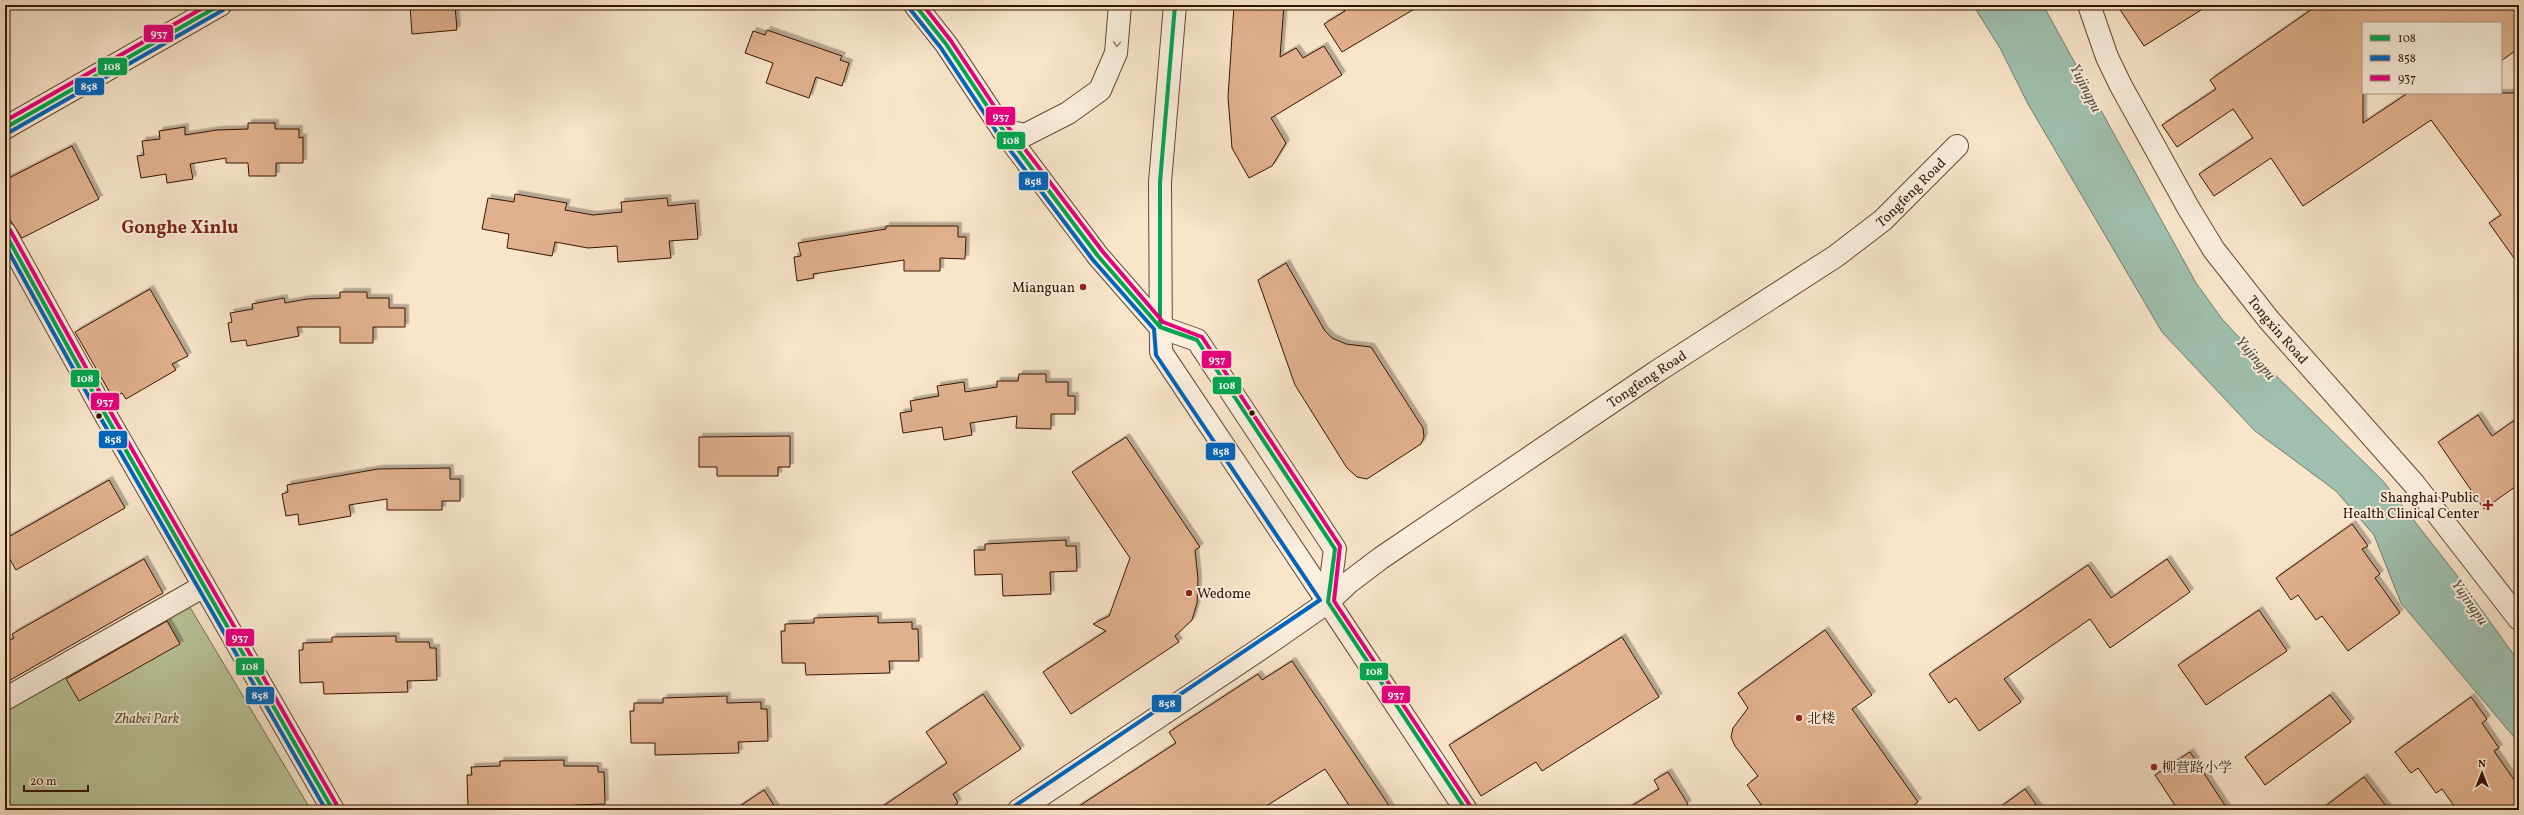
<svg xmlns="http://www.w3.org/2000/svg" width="2524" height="815" viewBox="0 0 2524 815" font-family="Vollkorn,'Noto Serif SC',serif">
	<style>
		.green { fill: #b9c59a; stroke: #766c4e }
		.water { fill: #9fc0b0; stroke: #747b6a }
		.building { fill: #e1b18e; stroke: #341401; filter: url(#shadow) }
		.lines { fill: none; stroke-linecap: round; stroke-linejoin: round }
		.minor-casing { stroke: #654833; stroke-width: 24 }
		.minor { stroke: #faeedd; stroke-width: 22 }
		.bus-1-casing { stroke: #faeedd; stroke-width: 7 }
		.bus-2-casing { stroke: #faeedd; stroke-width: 7 }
		.bus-3-casing { stroke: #faeedd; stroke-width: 7 }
		.bus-1 { stroke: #00a651; stroke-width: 4 }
		.bus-2 { stroke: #0065bd; stroke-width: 4 }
		.bus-3 { stroke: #e5007d; stroke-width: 4 }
		.oneway { stroke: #a18c7a }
		.poi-dot { fill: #8f2418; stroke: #faeedd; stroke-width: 1.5 }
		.bus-dot { fill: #341401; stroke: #faeedd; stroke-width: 1.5 }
		.labels { text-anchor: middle; stroke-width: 4; stroke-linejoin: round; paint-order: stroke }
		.street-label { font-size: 14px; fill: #341401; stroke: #faeedd }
		.poi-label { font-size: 14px; fill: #341401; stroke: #faeedd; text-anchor: start }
		.park-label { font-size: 14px; font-style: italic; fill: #635237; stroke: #faeedd }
		.water-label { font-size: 15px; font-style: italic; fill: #59503e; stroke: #faeedd }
		.district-label { font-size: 18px; font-weight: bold; fill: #7a1f14; stroke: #faeedd }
		.line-badge { stroke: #faeedd; stroke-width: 1.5 }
		.badge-label { font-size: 11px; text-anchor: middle; font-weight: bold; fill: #fff }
	</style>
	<defs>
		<filter id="shadow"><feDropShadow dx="3.5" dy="-3.5" stdDeviation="0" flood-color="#0004"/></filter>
	</defs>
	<rect width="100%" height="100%" fill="#f8e5ca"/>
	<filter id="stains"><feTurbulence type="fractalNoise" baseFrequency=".005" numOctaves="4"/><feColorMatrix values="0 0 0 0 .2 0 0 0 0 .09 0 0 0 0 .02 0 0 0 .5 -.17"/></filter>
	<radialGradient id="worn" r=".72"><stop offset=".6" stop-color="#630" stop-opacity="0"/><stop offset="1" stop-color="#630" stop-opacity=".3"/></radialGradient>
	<polygon class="green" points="182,594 311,810 5,810 5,691"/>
	<polygon class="water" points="1973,5 2043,5 2196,283 2222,319 2261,361 2383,481 2455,573 2519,662 2519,743 2401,603 2374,535 2336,491 2255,431 2162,332 2028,104 2000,48"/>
	<g class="building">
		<polygon points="410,5 455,5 457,30 412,34"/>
		<polygon points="1234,5 1284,5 1280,57 1296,48 1303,58 1324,46 1342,75 1271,118 1286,143 1272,166 1249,178 1232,148 1228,97"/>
		<polygon points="1341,5 1421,5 1342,52 1324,24 1345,11"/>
		<polygon points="2117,5 2209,5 2144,46"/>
		<polygon points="2318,5 2519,5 2519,48 2501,61 2501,23 2363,23 2363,123 2408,93 2519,93 2519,265 2489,223 2501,215 2431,120 2303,206 2271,158 2214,196 2199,174 2253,138 2233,109 2177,147 2162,125 2216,89 2210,80"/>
		<polygon points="767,30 842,56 840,60 849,63 842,86 816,77 809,98 766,83 773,63 745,53 753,31 765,35"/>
		<polygon points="248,123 275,123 275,129 299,129 299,138 303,137 303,163 276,163 276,176 249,176 248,163 226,163 226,158 190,164 193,179 167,183 166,174 141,178 137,156 144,155 142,141 160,139 159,131 185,127 185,135 217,130 248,129"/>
		<polygon points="72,146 99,199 22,238 5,212 5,180"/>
		<polygon points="515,194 567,203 565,210 593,215 622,212 621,202 667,198 668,206 695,203 698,239 669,241 671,258 618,262 617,246 588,248 555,242 552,256 507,248 509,234 482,229 488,198 514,202"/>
		<polygon points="886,226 958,226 958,237 966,237 965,259 940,258 940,271 904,271 904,260 813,274 814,278 797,281 794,257 801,256 798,243 886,229"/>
		<polygon points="1286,263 1325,331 1332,338 1346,344 1371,347 1423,428 1424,437 1421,444 1367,479 1357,477 1347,468 1295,385 1258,280"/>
		<polygon points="150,289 188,356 172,364 176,370 126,399 122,393 113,398 75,332"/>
		<polygon points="340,292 367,292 367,298 389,298 389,308 405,308 405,327 373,327 373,343 340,343 340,327 297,327 299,336 247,346 246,340 231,342 228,323 232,322 230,313 253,309 252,304 284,298 285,303 307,299 340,298"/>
		<polygon points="1019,374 1046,374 1046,382 1068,382 1068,396 1075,396 1075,414 1051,414 1051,429 1016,428 1017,416 970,423 972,435 944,440 942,427 903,433 900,413 912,411 910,401 939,396 937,386 964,382 965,392 997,387 997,381 1018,381"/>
		<polygon points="2478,415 2492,436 2519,417 2519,484 2484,509 2438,442"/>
		<polygon points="790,436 790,467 778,467 778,476 717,476 717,467 699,467 699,437"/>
		<polygon points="1126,437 1200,547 1195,550 1198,579 1197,603 1192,620 1175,636 1179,642 1071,714 1043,672 1106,631 1093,624 1109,616 1130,558 1072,472"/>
		<polygon points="450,468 450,479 460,479 460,501 442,501 442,510 387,510 387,499 349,505 351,516 299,525 298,514 286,516 282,494 288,492 287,485 378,469"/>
		<polygon points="109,480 125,508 16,570 5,551 5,539"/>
		<polygon points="2352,524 2368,546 2362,549 2380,574 2375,578 2400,613 2348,651 2322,616 2316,620 2298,595 2291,600 2276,578"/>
		<polygon points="1066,540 1066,546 1076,546 1077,571 1050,572 1051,594 1003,596 1002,574 975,575 974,550 985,550 985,544"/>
		<polygon points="144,559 163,593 5,683 5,643 14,638 12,634"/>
		<polygon points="2167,559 2190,592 2110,648 2090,619 2004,679 2021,702 1979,731 1956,698 1949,703 1929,674 2088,565 2111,598"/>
		<polygon points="2259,610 2287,651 2206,705 2178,665"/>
		<polygon points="878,616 878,623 912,622 912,629 918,629 919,661 889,661 890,673 806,675 805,663 782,663 781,631 785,631 785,624 814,623 814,618"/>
		<polygon points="167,621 180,644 79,701 66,679"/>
		<polygon points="1825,630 1872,695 1852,709 1918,802 1907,810 1765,810 1747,785 1758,776 1735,746 1731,737 1733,728 1748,708 1738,693"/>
		<polygon points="396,636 396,642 429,642 430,648 436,648 437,680 407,681 408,692 324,694 323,682 300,683 299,650 303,650 303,643 332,642 332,637"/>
		<polygon points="1622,637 1659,697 1542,771 1536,762 1481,796 1449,745"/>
		<polygon points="1292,661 1392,810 1352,810 1325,769 1260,810 1073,810 1176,743 1169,732 1258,674 1262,680"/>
		<polygon points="983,694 1021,749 953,794 958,803 947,810 877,810 947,763 926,732"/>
		<polygon points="2330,695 2351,722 2265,785 2245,757"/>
		<polygon points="727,696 727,703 761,702 761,709 767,709 768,741 738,742 739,753 655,755 655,743 631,743 630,711 634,711 634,703 663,703 663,698"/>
		<polygon points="2471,697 2487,719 2482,723 2499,748 2494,751 2519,787 2519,810 2457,810 2442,789 2436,793 2418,768 2411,773 2395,752"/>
		<polygon points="2190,752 2228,810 2178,810 2155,775"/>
		<polygon points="564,760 564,766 598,766 598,772 604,772 605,804 575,805 576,810 492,810 492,806 468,807 467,775 472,775 471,767 500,766 500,761"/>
		<polygon points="1668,772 1688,804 1678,810 1625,810 1659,789 1654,780"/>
		<polygon points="2364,777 2389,810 2320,810"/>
		<polygon points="2025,789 2040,810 1996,810"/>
		<polygon points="764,790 777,810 734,810"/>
	</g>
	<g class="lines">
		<defs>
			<g id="minor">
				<polyline points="915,5 946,44 1003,130 1098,256 1160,327 1197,340 1335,549 1328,602 1466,810"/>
				<polyline points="1175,5 1160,182 1161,352 1328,602"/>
				<path id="s1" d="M2089,5L2107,57L2121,86L2189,209L2214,250L2269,320L2415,485L2519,619"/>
				<polyline points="5,128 220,5"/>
				<polyline points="1003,130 1025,135 1068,113 1100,90 1116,53 1120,5"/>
				<polyline points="5,233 105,414 333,810"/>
				<polyline points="5,699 204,586"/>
				<path id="s2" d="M1019,810L1269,643L1328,602L1348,583L1381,558L1656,372L1836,256L1883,220L1957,146"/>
			</g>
		</defs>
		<use href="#minor" class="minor-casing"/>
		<use href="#minor" class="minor"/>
		<defs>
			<g id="bus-1">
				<polyline points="915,5 946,44 1003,130 1098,256 1160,327 1197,340 1335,549 1328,602 1466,810"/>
				<polyline points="5,128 220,5"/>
				<polyline points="5,233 105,414 333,810"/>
				<polyline points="1160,327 1160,182 1175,5"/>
			</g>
			<g id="bus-2">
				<polyline points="910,9 941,48 998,134 1093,260 1154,329 1156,355 1320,600 1016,805"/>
				<polyline points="8,133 223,10"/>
				<polyline points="5,245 100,417 326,810"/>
			</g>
			<g id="bus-3">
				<polyline points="923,5 951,41 1008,127 1103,252 1163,322 1202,337 1340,546 1334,601 1471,807"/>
				<polyline points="5,121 208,5"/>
				<polyline points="10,230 110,411 338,807"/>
			</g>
		</defs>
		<use href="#bus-1" class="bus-1-casing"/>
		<use href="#bus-2" class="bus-2-casing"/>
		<use href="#bus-3" class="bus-3-casing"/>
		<use href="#bus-1" class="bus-1"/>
		<use href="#bus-2" class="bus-2"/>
		<use href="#bus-3" class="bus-3"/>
	</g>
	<defs><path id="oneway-chevron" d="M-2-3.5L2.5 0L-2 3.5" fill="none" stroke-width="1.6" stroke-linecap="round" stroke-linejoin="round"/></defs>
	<use class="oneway" href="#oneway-chevron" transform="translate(1117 44) rotate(95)"/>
	<g class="poi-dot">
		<circle cx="1083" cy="287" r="4"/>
		<path d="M2486 499h4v4h4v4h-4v4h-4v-4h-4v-4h4z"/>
		<circle cx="1189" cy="593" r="4"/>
		<circle cx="1799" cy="718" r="4"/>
		<circle cx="2154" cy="767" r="4"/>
	</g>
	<g class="bus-dot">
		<circle cx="1252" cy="413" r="3.5"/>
		<circle cx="99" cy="416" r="3.5"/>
	</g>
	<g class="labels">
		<g class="street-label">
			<text dy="5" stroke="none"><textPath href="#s2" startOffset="1086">Tongfeng Road</textPath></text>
			<text dy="5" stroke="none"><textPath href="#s1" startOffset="378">Tongxin Road</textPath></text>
			<text dy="5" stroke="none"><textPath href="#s2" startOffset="762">Tongfeng Road</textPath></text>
		</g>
		<g class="poi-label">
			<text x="1075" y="292" text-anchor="end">Mianguan</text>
			<text x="2479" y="502" text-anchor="end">Shanghai Public<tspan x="2479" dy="16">Health Clinical Center</tspan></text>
			<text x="1197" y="598">Wedome</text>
			<text x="1807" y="723">北楼</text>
			<text x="2162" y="772">柳营路小学</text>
		</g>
		<g class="park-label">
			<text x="147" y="723">Zhabei Park</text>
		</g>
		<g class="water-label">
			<text transform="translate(2086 88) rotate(63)" y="5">Yujingpu</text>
			<text transform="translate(2256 358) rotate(49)" y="5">Yujingpu</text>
			<text transform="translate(2470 602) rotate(55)" y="5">Yujingpu</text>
		</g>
		<g class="district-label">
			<text x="180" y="233">Gonghe Xinlu</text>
		</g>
	</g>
	<g class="line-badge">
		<rect x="143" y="24" width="31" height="19" rx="4" fill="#e5007d"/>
		<rect x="97" y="57" width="31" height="19" rx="4" fill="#00a651"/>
		<rect x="74" y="77" width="31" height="19" rx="4" fill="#0065bd"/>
		<rect x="985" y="106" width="31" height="20" rx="4" fill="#e5007d"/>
		<rect x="996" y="131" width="30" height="19" rx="4" fill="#00a651"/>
		<rect x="1018" y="171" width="31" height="20" rx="4" fill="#0065bd"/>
		<rect x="1201" y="350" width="31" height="19" rx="4" fill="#e5007d"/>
		<rect x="70" y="369" width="30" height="19" rx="4" fill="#00a651"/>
		<rect x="1212" y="376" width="30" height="19" rx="4" fill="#00a651"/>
		<rect x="90" y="392" width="30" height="19" rx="4" fill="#e5007d"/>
		<rect x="98" y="430" width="30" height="19" rx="4" fill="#0065bd"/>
		<rect x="1205" y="442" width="31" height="19" rx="4" fill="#0065bd"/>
		<rect x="225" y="628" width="30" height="19" rx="4" fill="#e5007d"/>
		<rect x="235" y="657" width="30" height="19" rx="4" fill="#00a651"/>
		<rect x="1359" y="662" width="30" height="19" rx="4" fill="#00a651"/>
		<rect x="1381" y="685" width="30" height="19" rx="4" fill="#e5007d"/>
		<rect x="245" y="686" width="30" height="19" rx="4" fill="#0065bd"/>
		<rect x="1151" y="694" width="31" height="19" rx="4" fill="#0065bd"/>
	</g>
	<g class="badge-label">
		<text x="159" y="37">937</text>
		<text x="112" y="70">108</text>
		<text x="89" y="90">858</text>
		<text x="1001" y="120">937</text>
		<text x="1011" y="144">108</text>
		<text x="1033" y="185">858</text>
		<text x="1217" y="363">937</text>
		<text x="85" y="382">108</text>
		<text x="1227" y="389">108</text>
		<text x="105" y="405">937</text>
		<text x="113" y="443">858</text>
		<text x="1221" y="455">858</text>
		<text x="240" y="641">937</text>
		<text x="250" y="670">108</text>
		<text x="1374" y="675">108</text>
		<text x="1396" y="698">937</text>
		<text x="260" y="699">858</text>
		<text x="1167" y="707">858</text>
	</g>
	<rect width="2524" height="815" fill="none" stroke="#f8e5ca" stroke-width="20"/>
	<rect x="6" y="6" width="2512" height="803" fill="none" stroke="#341401" stroke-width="2"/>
	<rect x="10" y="10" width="2504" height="795" fill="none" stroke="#341401"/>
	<rect x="2362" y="22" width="140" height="72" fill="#faeedd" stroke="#ab9785"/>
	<rect x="2370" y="35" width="20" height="6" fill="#00a651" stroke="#ab9785"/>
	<text x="2398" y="42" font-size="12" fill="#341401">108</text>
	<rect x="2370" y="55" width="20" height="6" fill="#0065bd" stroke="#ab9785"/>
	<text x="2398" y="62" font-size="12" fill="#341401">858</text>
	<rect x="2370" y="75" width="20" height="6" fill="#e5007d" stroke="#ab9785"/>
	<text x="2398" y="82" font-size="12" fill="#341401">937</text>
	<g transform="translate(2482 773)" stroke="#faeedd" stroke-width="3" paint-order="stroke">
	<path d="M0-3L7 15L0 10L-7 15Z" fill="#341401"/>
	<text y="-6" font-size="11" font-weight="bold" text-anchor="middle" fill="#341401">N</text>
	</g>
	<path d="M24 785v6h64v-6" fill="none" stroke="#341401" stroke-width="2"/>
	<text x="30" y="785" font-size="12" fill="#341401" stroke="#faeedd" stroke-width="3" paint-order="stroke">20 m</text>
	<rect width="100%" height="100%" filter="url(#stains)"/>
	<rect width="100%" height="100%" fill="url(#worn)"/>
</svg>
